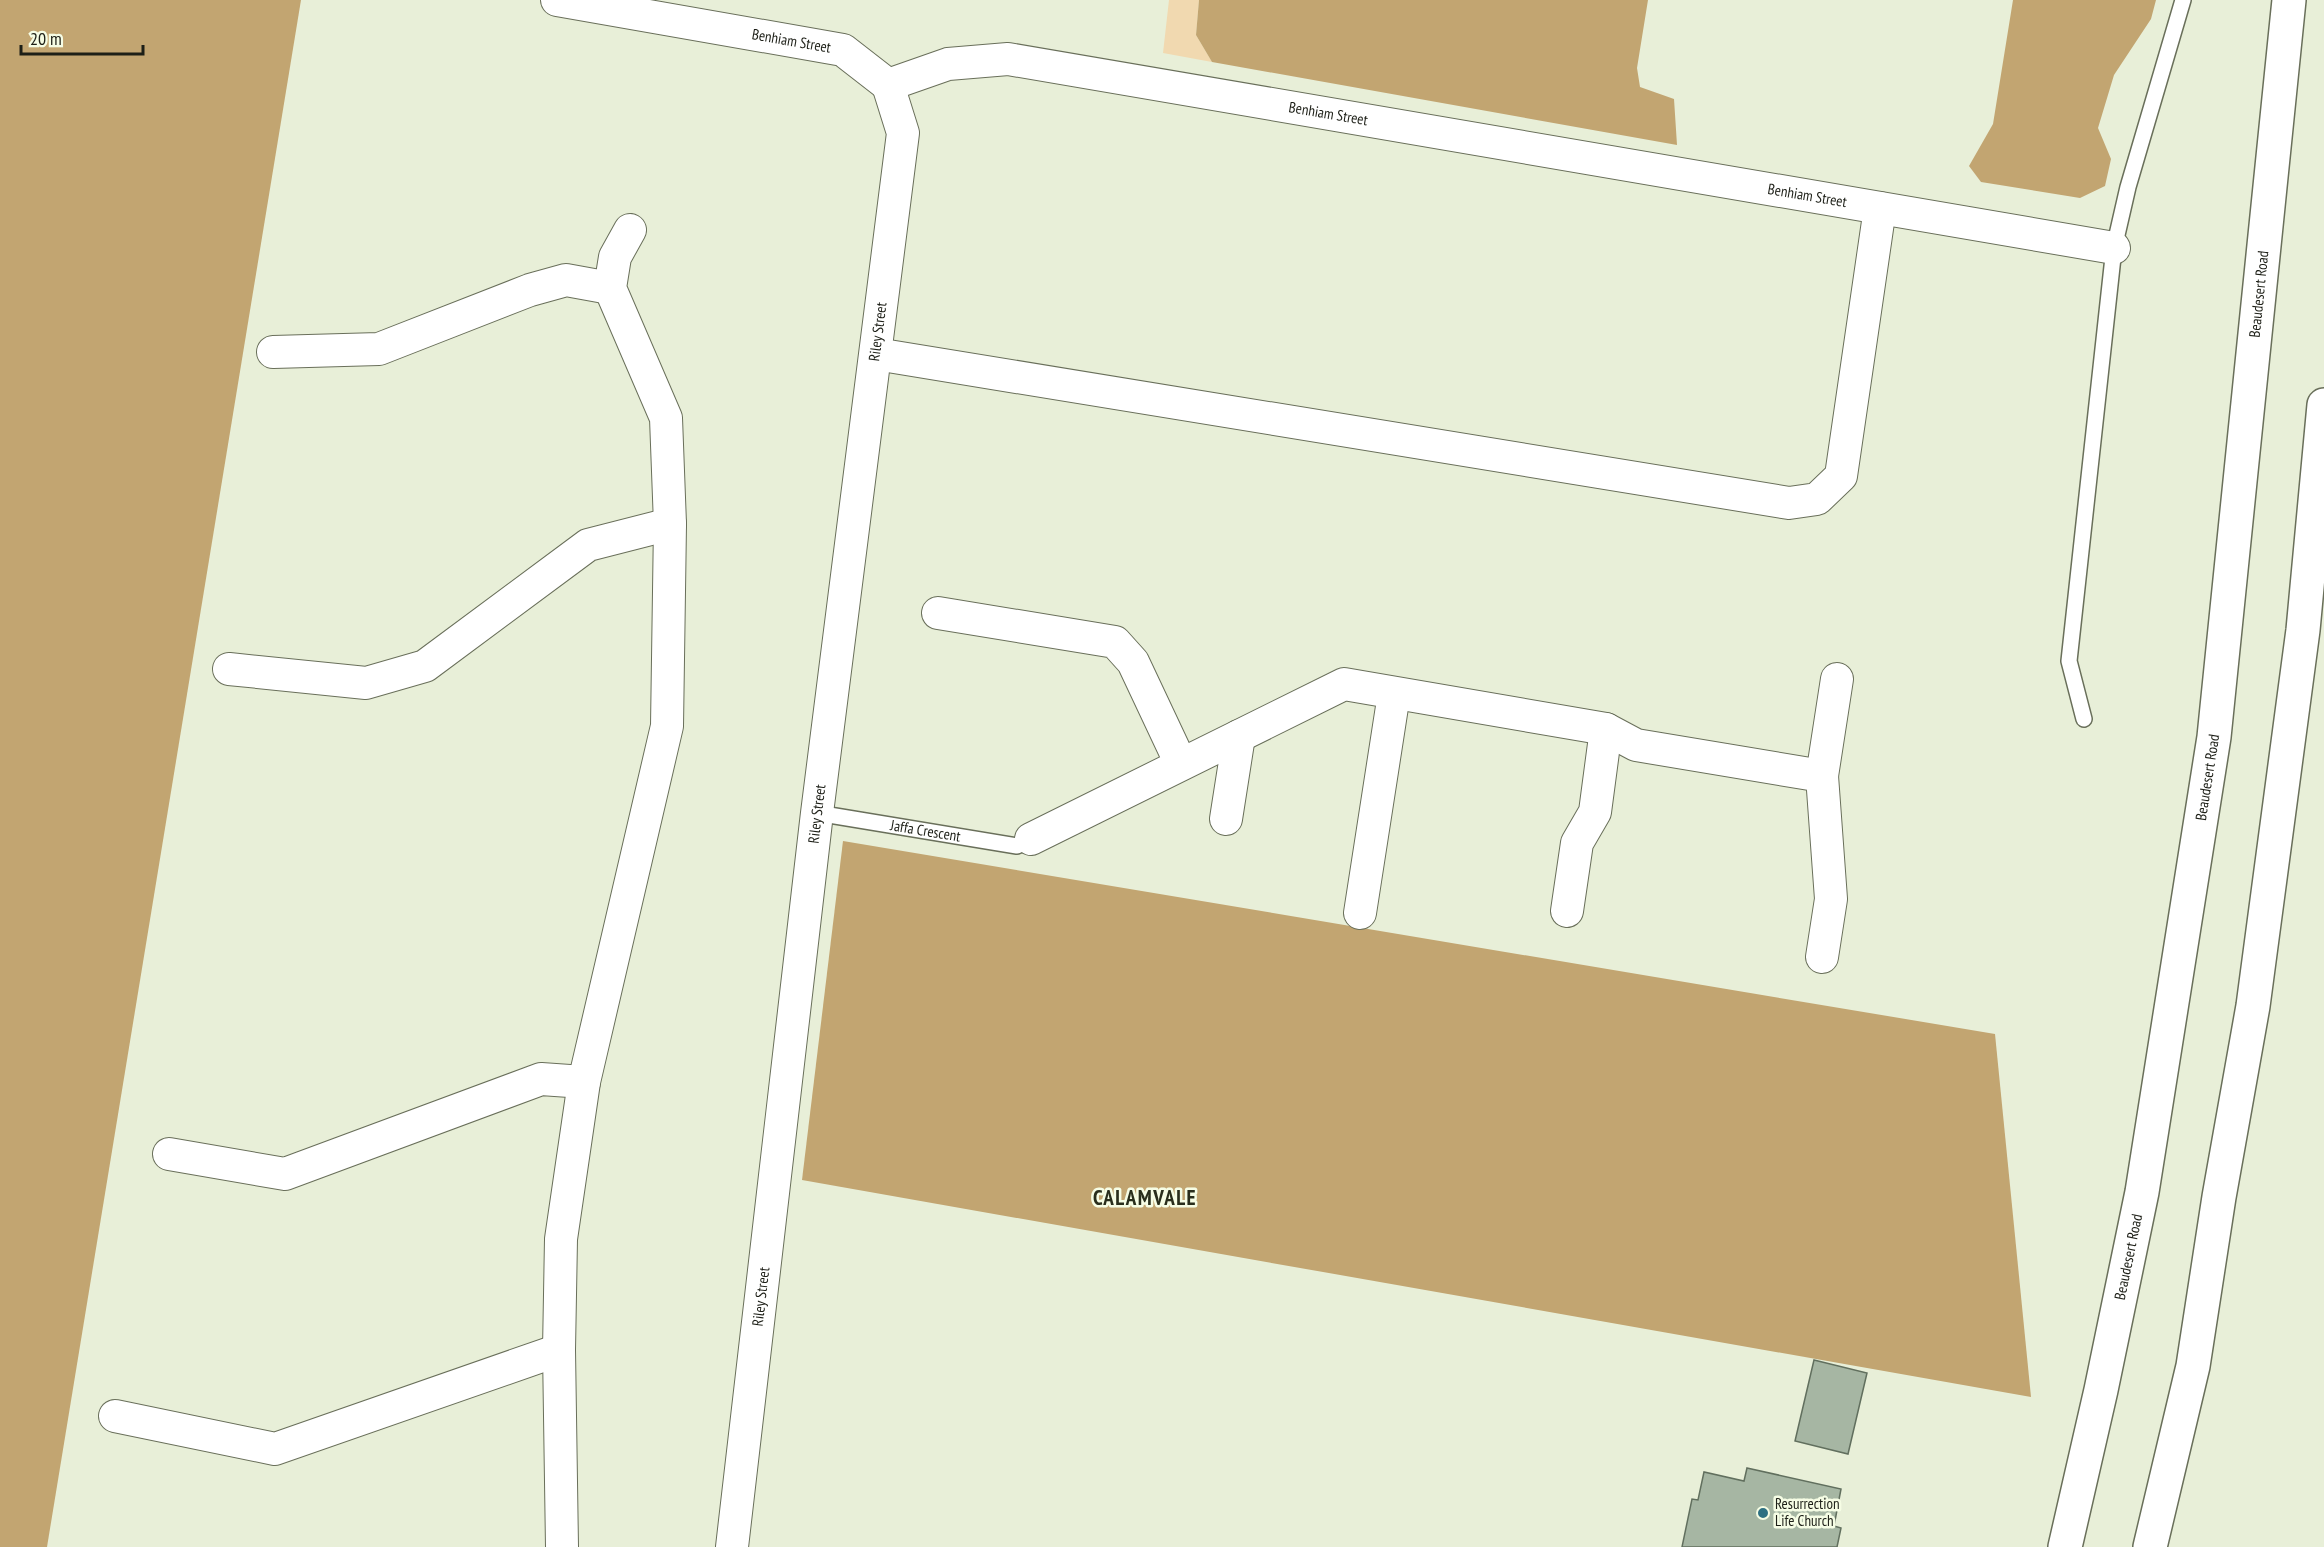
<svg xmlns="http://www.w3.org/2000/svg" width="2324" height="1547" viewBox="0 0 2324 1547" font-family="'PT Sans Narrow',sans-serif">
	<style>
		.green { fill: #f1d9b0 }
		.forest { fill: #c2a571 }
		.building { fill: #a6b6a3; stroke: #616f5e; stroke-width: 1.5 }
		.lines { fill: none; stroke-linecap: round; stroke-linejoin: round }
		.lane-casing { stroke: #696f5a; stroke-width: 18 }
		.street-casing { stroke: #696f5a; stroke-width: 34 }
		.highway-casing { stroke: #696f5a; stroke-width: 36 }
		.lane { stroke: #fff; stroke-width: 15 }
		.street { stroke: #fff; stroke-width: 32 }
		.highway { stroke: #fff; stroke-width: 33 }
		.poi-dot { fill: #2d7082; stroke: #f6fde5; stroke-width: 2 }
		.labels { text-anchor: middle; stroke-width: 5; stroke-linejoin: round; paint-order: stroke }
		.street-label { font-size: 15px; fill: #1d1f17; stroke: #f6fde5 }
		.poi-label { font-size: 15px; fill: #1d1f17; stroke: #f6fde5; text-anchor: start }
		.district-label { font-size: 21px; font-weight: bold; letter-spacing: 1.5px; fill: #292e1c; stroke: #f6fde5 }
	</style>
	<rect width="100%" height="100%" fill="#e8efd8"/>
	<polygon class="green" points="1169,0 1199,0 1196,35 1212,62 1163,53"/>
	<g class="forest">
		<polygon points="0,0 301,0 47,1547 0,1547"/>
		<polygon points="1199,0 1648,0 1637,68 1640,87 1674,99 1677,145 1212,62 1196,35"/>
		<polygon points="2013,0 2156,0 2151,19 2114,75 2098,128 2111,159 2105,186 2080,198 1981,182 1969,166 1993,124"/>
		<polygon points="843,841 1995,1034 2031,1397 802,1180"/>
	</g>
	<g class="building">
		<polygon points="1814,1360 1867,1373 1848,1454 1795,1441"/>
		<polygon points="1747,1468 1841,1489 1834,1526 1841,1528 1837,1547 1682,1547 1692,1499 1698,1500 1704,1472 1744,1481"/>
	</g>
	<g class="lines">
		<defs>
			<g id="lane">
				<polyline points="2084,719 2069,661 2114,248 2128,187 2183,0"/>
				<path id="s1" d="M817,813L1017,846L1031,839"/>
			</g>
			<g id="street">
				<path id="s2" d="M557,0L843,50L888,85L948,64L1008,59L2114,248"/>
				<polyline points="273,352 379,349 530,290 566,280 610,288"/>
				<polyline points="876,354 1789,503 1817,499 1841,476 1880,208"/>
				<polyline points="938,613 1115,642 1133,662 1181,764"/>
				<polyline points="229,669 366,683 425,666 588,545 670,524"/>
				<polyline points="1822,776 1837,679"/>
				<polyline points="1226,819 1239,736"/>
				<polyline points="1031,839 1344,684 1606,729 1636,745 1822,776 1831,899 1822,957"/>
				<polyline points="1567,911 1577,843 1595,812 1606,729"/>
				<polyline points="1360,913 1394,694"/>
				<polyline points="169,1154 285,1174 541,1079 584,1082"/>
				<polyline points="115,1416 275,1449 559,1350"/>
				<polyline points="562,1547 559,1350 561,1239 584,1082 667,726 670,524 666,418 610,288 615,257 630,230"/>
				<path id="s3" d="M732,1547L817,813L903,133L888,85"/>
			</g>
			<g id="highway">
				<path id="s4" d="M2065,1547L2101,1390L2142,1192L2214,737L2289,0"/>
				<polyline points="2150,1547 2193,1366 2219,1197 2253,1006 2303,630 2324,405"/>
			</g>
		</defs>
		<use href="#lane" class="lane-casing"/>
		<use href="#street" class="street-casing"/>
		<use href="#highway" class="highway-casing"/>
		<use href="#lane" class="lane"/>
		<use href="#street" class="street"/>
		<use href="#highway" class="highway"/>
	</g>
	<circle class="poi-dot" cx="1763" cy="1513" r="6"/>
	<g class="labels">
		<g class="street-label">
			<text dy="5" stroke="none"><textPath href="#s2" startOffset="238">Benhiam Street</textPath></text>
			<text dy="5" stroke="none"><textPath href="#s2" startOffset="796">Benhiam Street</textPath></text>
			<text dy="5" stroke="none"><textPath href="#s2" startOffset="1282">Benhiam Street</textPath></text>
			<text dy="5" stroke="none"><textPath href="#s4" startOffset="1269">Beaudesert Road</textPath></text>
			<text dy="5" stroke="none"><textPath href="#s3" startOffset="1224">Riley Street</textPath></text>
			<text dy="5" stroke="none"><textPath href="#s4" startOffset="783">Beaudesert Road</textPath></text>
			<text dy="5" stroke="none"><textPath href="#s3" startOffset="738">Riley Street</textPath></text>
			<text dy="5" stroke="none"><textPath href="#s1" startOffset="110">Jaffa Crescent</textPath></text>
			<text dy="5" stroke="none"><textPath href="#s4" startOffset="297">Beaudesert Road</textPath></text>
			<text dy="5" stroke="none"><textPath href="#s3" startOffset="252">Riley Street</textPath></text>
		</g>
		<g class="poi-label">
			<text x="1775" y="1509">Resurrection<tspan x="1775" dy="17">Life Church</tspan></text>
		</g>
		<g class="district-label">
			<text x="1145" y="1205">CALAMVALE</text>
		</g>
	</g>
	<path d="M21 45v9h122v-9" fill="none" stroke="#1d1f17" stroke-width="3"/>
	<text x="30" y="45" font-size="18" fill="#1d1f17" stroke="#f6fde5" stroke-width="4.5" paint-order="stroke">20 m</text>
</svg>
